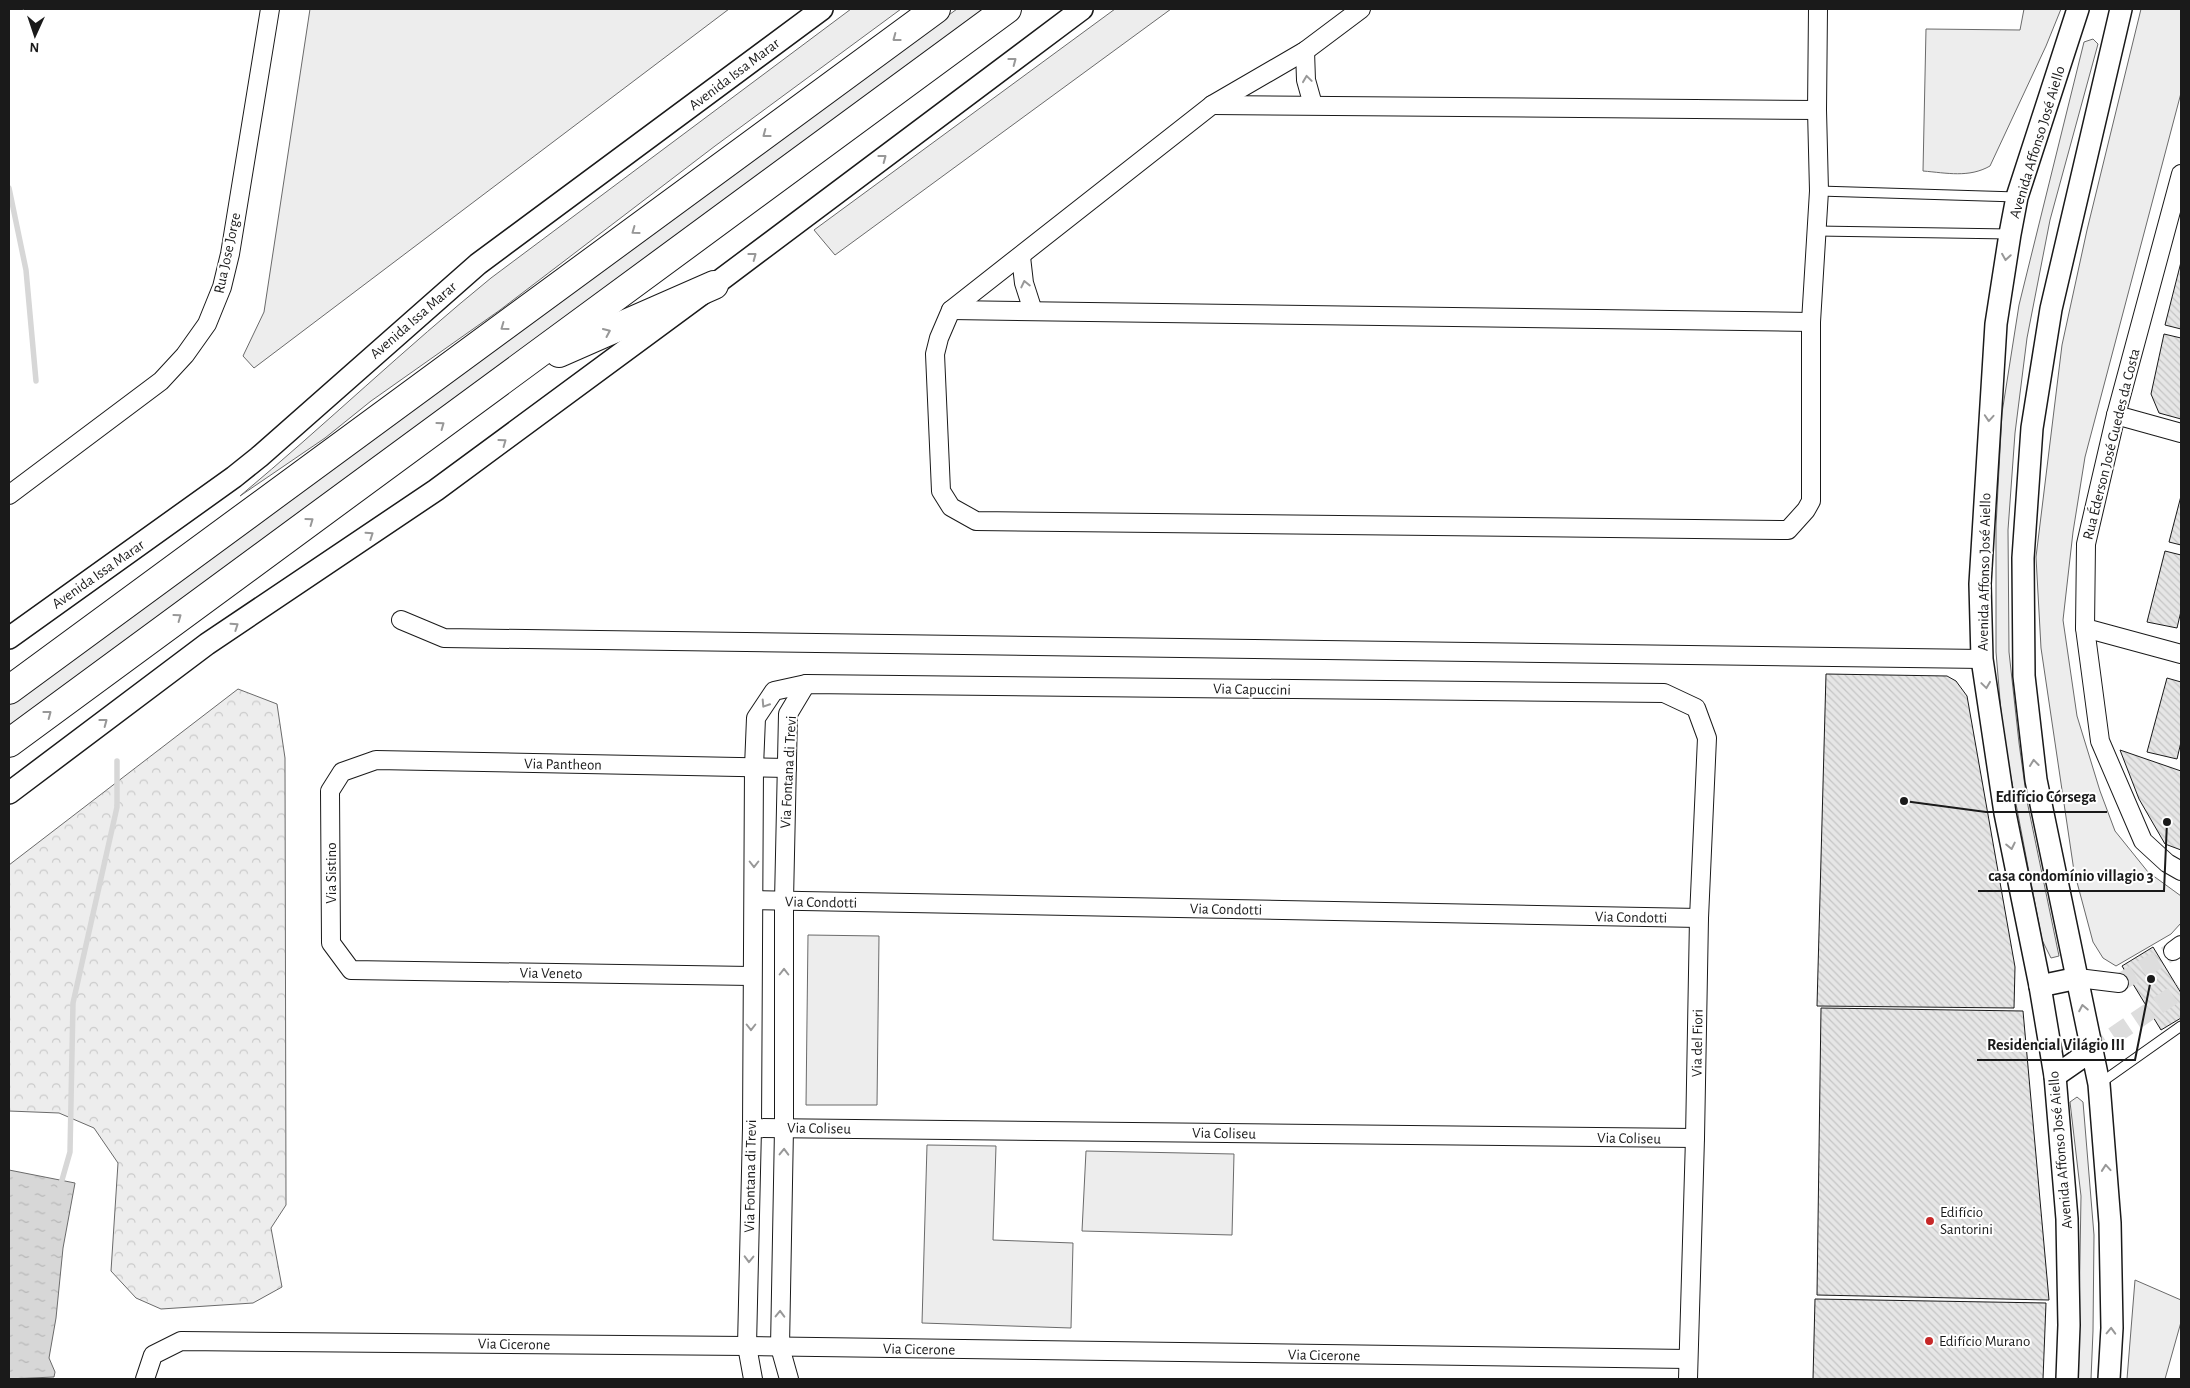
<svg xmlns="http://www.w3.org/2000/svg" width="2190" height="1388" viewBox="0 0 2190 1388" font-family="'Alegreya Sans',sans-serif">
	<style>
		.grass { fill: #ededed; stroke: #6a6a6a }
		.forest { fill: url(#forest-crowns); stroke: #6a6a6a }
		.water { fill: url(#water-ripples); stroke: #6a6a6a }
		.lines { fill: none; stroke-linecap: round; stroke-linejoin: round }
		.stream { stroke: #d7d7d7; stroke-width: 5.5 }
		.building { fill: url(#building-back-hatch); stroke: #1a1a1a }
		.minor-tunnel { stroke: #ddd; stroke-width: 18; stroke-dasharray: 18 9; stroke-linecap: butt }
		.service-casing { stroke: #1a1a1a; stroke-width: 11 }
		.minor-casing { stroke: #1a1a1a; stroke-width: 20 }
		.tertiary-casing { stroke: #1a1a1a; stroke-width: 24 }
		.motorway-casing { stroke: #1a1a1a; stroke-width: 30 }
		.service { stroke: #fff; stroke-width: 9 }
		.minor { stroke: #fff; stroke-width: 18 }
		.tertiary { stroke: #fff; stroke-width: 21 }
		.motorway { stroke: #fff; stroke-width: 28 }
		.oneway { stroke: #989898 }
		.poi-dot { fill: #c62828; stroke: #fff; stroke-width: 2 }
		.labels { text-anchor: middle; stroke-width: 4; stroke-linejoin: round; paint-order: stroke }
		.street-label { font-size: 15px; fill: #1a1a1a; stroke: #fff }
		.poi-label { font-size: 15px; fill: #1a1a1a; stroke: #fff; text-anchor: start }
		.leader { fill: none; stroke: #1a1a1a; stroke-width: 2 }
		.callout-dot { fill: #1a1a1a; stroke: #fff; stroke-width: 2 }
		.callout-label { font-size: 16px; text-anchor: middle; font-weight: bold; fill: #1a1a1a; stroke: #fff; stroke-width: 4; stroke-linejoin: round; paint-order: stroke }
	</style>
	<defs>
		<pattern id="forest-crowns" width="20" height="18" patternUnits="userSpaceOnUse" patternTransform="scale(1.25)"><rect width="20" height="18" fill="#ededed"/><path d="M2 6a3 3 0 1 1 6 0M12 15a3 3 0 1 1 6 0" fill="none" stroke="#cbcbcb"/></pattern>
		<pattern id="water-ripples" width="26" height="14" patternUnits="userSpaceOnUse" patternTransform="scale(1.25)"><rect width="26" height="14" fill="#d7d7d7"/><path d="M2 4q2-2 4 0t4 0M15 11q2-2 4 0t4 0" fill="none" stroke="#b8b8b8"/></pattern>
		<pattern id="building-back-hatch" width="6" height="6" patternUnits="userSpaceOnUse" patternTransform="scale(1.25)"><rect width="6" height="6" fill="#e6e6e6"/><path d="M-1 5l2 2M0 0l6 6M5-1l2 2" fill="none" stroke="#c5c5c5"/></pattern>
	</defs>
	<rect width="100%" height="100%" fill="#fff"/>
	<g class="grass">
		<polygon points="310,9 729,9 254,368 243,356 264,312"/>
		<path d="M851,9H901L715,146L500,310L371,401L325,438L240,496C325,425 405,348 491,278Z"/>
		<polygon points="957,9 986,9 9,729 9,704"/>
		<polygon points="1115,9 1171,9 835,255 814,230"/>
		<path d="M2024,9H2061L2046,46L1990,166C1969,178 1947,173 1923,171L1926,29L2020,30Z"/>
		<polygon points="2141,9 2181,9 2181,93 2085,457 2073,532 2063,620 2077,716 2100,791 2115,831 2148,872 2181,896 2181,923 2171,934 2116,966 2103,958 2093,942 2074,871 2041,648 2036,557 2062,345 2087,230"/>
		<polygon points="2093,39 2098,44 2050,220 2027,338 2015,433 2008,530 2009,652 2019,743 2027,801 2059,956 2051,958 2042,940 2003,736 1996,652 1996,526 2002,413 2019,305 2084,42"/>
		<polygon points="808,935 879,936 877,1105 806,1105"/>
		<polygon points="2077,1097 2083,1102 2094,1235 2093,1331 2091,1379 2078,1379 2081,1196 2070,1102"/>
		<polygon points="927,1145 996,1146 993,1240 1073,1243 1071,1328 922,1323"/>
		<polygon points="1086,1151 1234,1154 1232,1235 1082,1231"/>
		<polygon points="2135,1280 2181,1300 2181,1322 2165,1379 2127,1379"/>
	</g>
	<polygon class="forest" points="238,689 277,704 285,758 286,1205 271,1228 282,1287 253,1303 161,1309 136,1298 111,1271 118,1163 94,1128 59,1113 9,1111 9,865"/>
	<polygon class="water" points="9,1170 75,1183 63,1248 56,1318 49,1358 55,1372 54,1377 9,1379"/>
	<g class="lines">
		<g class="stream">
			<polyline points="9,188 26,270 36,381"/>
			<polyline points="60,1187 70,1152 73,1003 117,807 117,761"/>
		</g>
	</g>
	<g class="building">
		<polygon points="2181,262 2181,329 2165,325"/>
		<polygon points="2164,334 2181,338 2181,419 2159,413 2151,394"/>
		<polygon points="2181,496 2181,545 2169,542"/>
		<polygon points="2165,551 2181,555 2181,611 2177,628 2147,622"/>
		<polygon points="1826,674 1947,676 1956,681 1967,696 2015,967 2014,1008 1817,1006"/>
		<polygon points="2167,678 2181,682 2181,742 2177,759 2147,752"/>
		<polygon points="2120,750 2181,771 2181,850 2165,844 2139,799"/>
		<polygon points="2153,947 2181,993 2181,1018 2161,1030 2122,966"/>
		<polygon points="1821,1008 2023,1011 2049,1300 1817,1295"/>
		<polygon points="1815,1299 2046,1303 2043,1379 1813,1379"/>
	</g>
	<g class="lines">
		<g class="minor-tunnel">
			<polyline points="2119,983 2173,951"/>
			<polyline points="2091,1051 2181,990"/>
		</g>
		<defs>
			<g id="service">
				<polyline points="1819,191 2017,197"/>
				<polyline points="1817,231 2010,234"/>
				<polyline points="2099,1084 2181,1026"/>
			</g>
			<g id="minor">
				<polyline points="1361,9 1305,51 1212,105 951,310 939,338 935,354 941,491 951,507 976,521 1788,530 1806,510 1811,501 1811,322 1819,191 1817,110 1818,9"/>
				<polyline points="1305,51 1306,80 1313,105"/>
				<polyline points="1212,105 1817,110"/>
				<polyline points="2181,174 2116,415 2086,544 2085,628 2100,741 2143,841 2167,863 2181,871"/>
				<polyline points="1021,257 1024,283 1033,311"/>
				<polyline points="951,310 1811,322"/>
				<polyline points="2116,415 2181,433"/>
				<polyline points="9,495 161,381 185,355 207,324 222,287 230,254 270,9"/>
				<polyline points="401,620 444,638 1982,659"/>
				<polyline points="2085,628 2181,654"/>
				<polyline points="754,900 1699,918"/>
				<polyline points="2173,951 2181,945"/>
				<polyline points="751,976 351,970 331,943 330,791 342,772 376,760 787,768"/>
				<polyline points="2078,978 2119,983"/>
				<polyline points="752,1128 1695,1138"/>
				<polyline points="145,1379 153,1355 181,1341 747,1346 1688,1359"/>
				<polyline points="753,1379 747,1346 752,1128 754,767 756,718 774,691 806,684 1664,693 1696,708 1707,738 1699,918 1695,1138 1688,1379"/>
				<polyline points="789,1379 780,1347 784,1128 784,901 788,714 806,684"/>
			</g>
			<g id="tertiary">
				<polyline points="9,638 234,477 259,457 478,264 822,9"/>
				<polyline points="9,793 207,644 436,490 714,285 1082,9"/>
				<polyline points="2040,986 2078,978"/>
				<polyline points="2055,1076 2091,1051"/>
				<polyline points="2067,1379 2069,1325 2067,1219 2055,1076 2040,986 2005,813 1982,659 1980,584 1996,324 2010,234 2017,197 2078,9"/>
				<polyline points="2109,1379 2112,1328 2110,1223 2099,1084 2036,780 2024,676 2023,558 2032,428 2051,309 2121,9"/>
			</g>
			<g id="motorway">
				<polyline points="559,353 714,285"/>
				<polyline points="9,690 936,9"/>
				<polyline points="9,743 1007,9"/>
			</g>
		</defs>
		<use href="#service" class="service-casing"/>
		<use href="#minor" class="minor-casing"/>
		<use href="#tertiary" class="tertiary-casing"/>
		<use href="#motorway" class="motorway-casing"/>
		<use href="#service" class="service"/>
		<use href="#minor" class="minor"/>
		<use href="#tertiary" class="tertiary"/>
		<use href="#motorway" class="motorway"/>
	</g>
	<defs><path id="oneway-chevron" d="M-2-3.5L2.5 0L-2 3.5" fill="none" stroke-width="1.6" stroke-linecap="round" stroke-linejoin="round" transform="scale(1.25)"/></defs>
	<g class="oneway">
		<use href="#oneway-chevron" transform="translate(896 38) rotate(143)"/>
		<use href="#oneway-chevron" transform="translate(1013 61) rotate(-37)"/>
		<use href="#oneway-chevron" transform="translate(1307 79) rotate(-98)"/>
		<use href="#oneway-chevron" transform="translate(766 134) rotate(143)"/>
		<use href="#oneway-chevron" transform="translate(883 158) rotate(-37)"/>
		<use href="#oneway-chevron" transform="translate(635 231) rotate(144)"/>
		<use href="#oneway-chevron" transform="translate(753 256) rotate(-37)"/>
		<use href="#oneway-chevron" transform="translate(2006 257) rotate(99)"/>
		<use href="#oneway-chevron" transform="translate(1025 284) rotate(-103)"/>
		<use href="#oneway-chevron" transform="translate(504 327) rotate(144)"/>
		<use href="#oneway-chevron" transform="translate(607 332) rotate(-24)"/>
		<use href="#oneway-chevron" transform="translate(1989 418) rotate(94)"/>
		<use href="#oneway-chevron" transform="translate(441 425) rotate(-36)"/>
		<use href="#oneway-chevron" transform="translate(503 442) rotate(-36)"/>
		<use href="#oneway-chevron" transform="translate(310 521) rotate(-36)"/>
		<use href="#oneway-chevron" transform="translate(370 535) rotate(-34)"/>
		<use href="#oneway-chevron" transform="translate(178 617) rotate(-36)"/>
		<use href="#oneway-chevron" transform="translate(235 626) rotate(-34)"/>
		<use href="#oneway-chevron" transform="translate(1986 685) rotate(82)"/>
		<use href="#oneway-chevron" transform="translate(765 704) rotate(123)"/>
		<use href="#oneway-chevron" transform="translate(48 714) rotate(-37)"/>
		<use href="#oneway-chevron" transform="translate(104 722) rotate(-37)"/>
		<use href="#oneway-chevron" transform="translate(2034 763) rotate(-96)"/>
		<use href="#oneway-chevron" transform="translate(2011 846) rotate(78)"/>
		<use href="#oneway-chevron" transform="translate(754 864) rotate(90)"/>
		<use href="#oneway-chevron" transform="translate(784 972) rotate(-90)"/>
		<use href="#oneway-chevron" transform="translate(2083 1008) rotate(-101)"/>
		<use href="#oneway-chevron" transform="translate(751 1027) rotate(90)"/>
		<use href="#oneway-chevron" transform="translate(784 1152) rotate(-89)"/>
		<use href="#oneway-chevron" transform="translate(2106 1168) rotate(-95)"/>
		<use href="#oneway-chevron" transform="translate(749 1259) rotate(91)"/>
		<use href="#oneway-chevron" transform="translate(780 1314) rotate(-89)"/>
		<use href="#oneway-chevron" transform="translate(2111 1331) rotate(-88)"/>
	</g>
	<g class="poi-dot">
		<circle cx="1930" cy="1221" r="5"/>
		<circle cx="1929" cy="1341" r="5"/>
	</g>
	<g class="labels">
		<g class="street-label">
			<text transform="translate(734 74) rotate(-37)" y="5">Avenida Issa Marar</text>
			<text transform="translate(2037 142) rotate(-73)" y="5">Avenida Affonso José Aiello</text>
			<text transform="translate(227 253) rotate(-78)" y="5">Rua Jose Jorge</text>
			<text transform="translate(413 320) rotate(-41)" y="5">Avenida Issa Marar</text>
			<text transform="translate(2111 444) rotate(-76)" y="5">Rua Éderson José Guedes da Costa</text>
			<text transform="translate(1984 572) rotate(-89)" y="5">Avenida Affonso José Aiello</text>
			<text transform="translate(98 574) rotate(-35)" y="5">Avenida Issa Marar</text>
			<text transform="translate(1252 689) rotate(1)" y="5">Via Capuccini</text>
			<text transform="translate(563 764) rotate(1)" y="5">Via Pantheon</text>
			<text transform="translate(788 772) rotate(-87)" y="5">Via Fontana di Trevi</text>
			<text transform="translate(331 873) rotate(-90)" y="5">Via Sistino</text>
			<text transform="translate(821 902) rotate(1)" y="5">Via Condotti</text>
			<text transform="translate(1226 909) rotate(1)" y="5">Via Condotti</text>
			<text transform="translate(1631 917) rotate(1)" y="5">Via Condotti</text>
			<text transform="translate(551 973) rotate(1)" y="5">Via Veneto</text>
			<text transform="translate(1697 1043) rotate(-89)" y="5">Via del Fiori</text>
			<text transform="translate(819 1128) rotate(1)" y="5">Via Coliseu</text>
			<text transform="translate(1224 1133) rotate(1)" y="5">Via Coliseu</text>
			<text transform="translate(1629 1138) rotate(1)" y="5">Via Coliseu</text>
			<text transform="translate(2060 1150) rotate(-95)" y="5">Avenida Affonso José Aiello</text>
			<text transform="translate(750 1176) rotate(-89)" y="5">Via Fontana di Trevi</text>
			<text transform="translate(514 1344) rotate(1)" y="5">Via Cicerone</text>
			<text transform="translate(919 1349) rotate(1)" y="5">Via Cicerone</text>
			<text transform="translate(1324 1355) rotate(1)" y="5">Via Cicerone</text>
		</g>
		<g class="poi-label">
			<text x="1940" y="1217">Edifício<tspan x="1940" dy="17">Santorini</tspan></text>
			<text x="1939" y="1346">Edifício Murano</text>
		</g>
	</g>
	<path class="leader" d="M1904 801L1986 812H2107M2167 822L2164 891H1978M2151 979L2135 1060H1977"/>
	<g class="callout-dot">
		<circle cx="1904" cy="801" r="5"/>
		<circle cx="2167" cy="822" r="5"/>
		<circle cx="2151" cy="979" r="5"/>
	</g>
	<g class="callout-label">
		<text x="2046" y="802">Edifício Córsega</text>
		<text x="2071" y="881">casa condomínio villagio 3</text>
		<text x="2056" y="1050">Residencial Világio III</text>
	</g>
	<rect width="2190" height="1388" fill="none" stroke="#1a1a1a" stroke-width="20"/>
	<g transform="translate(35 35) rotate(183)" stroke="#ffffff" stroke-width="4" paint-order="stroke">
	<path d="M0-4L9 19L0 12L-9 19Z" fill="#1a1a1a"/>
	<text y="-8" font-size="14" font-weight="bold" text-anchor="middle" fill="#1a1a1a">N</text>
	</g>
</svg>
